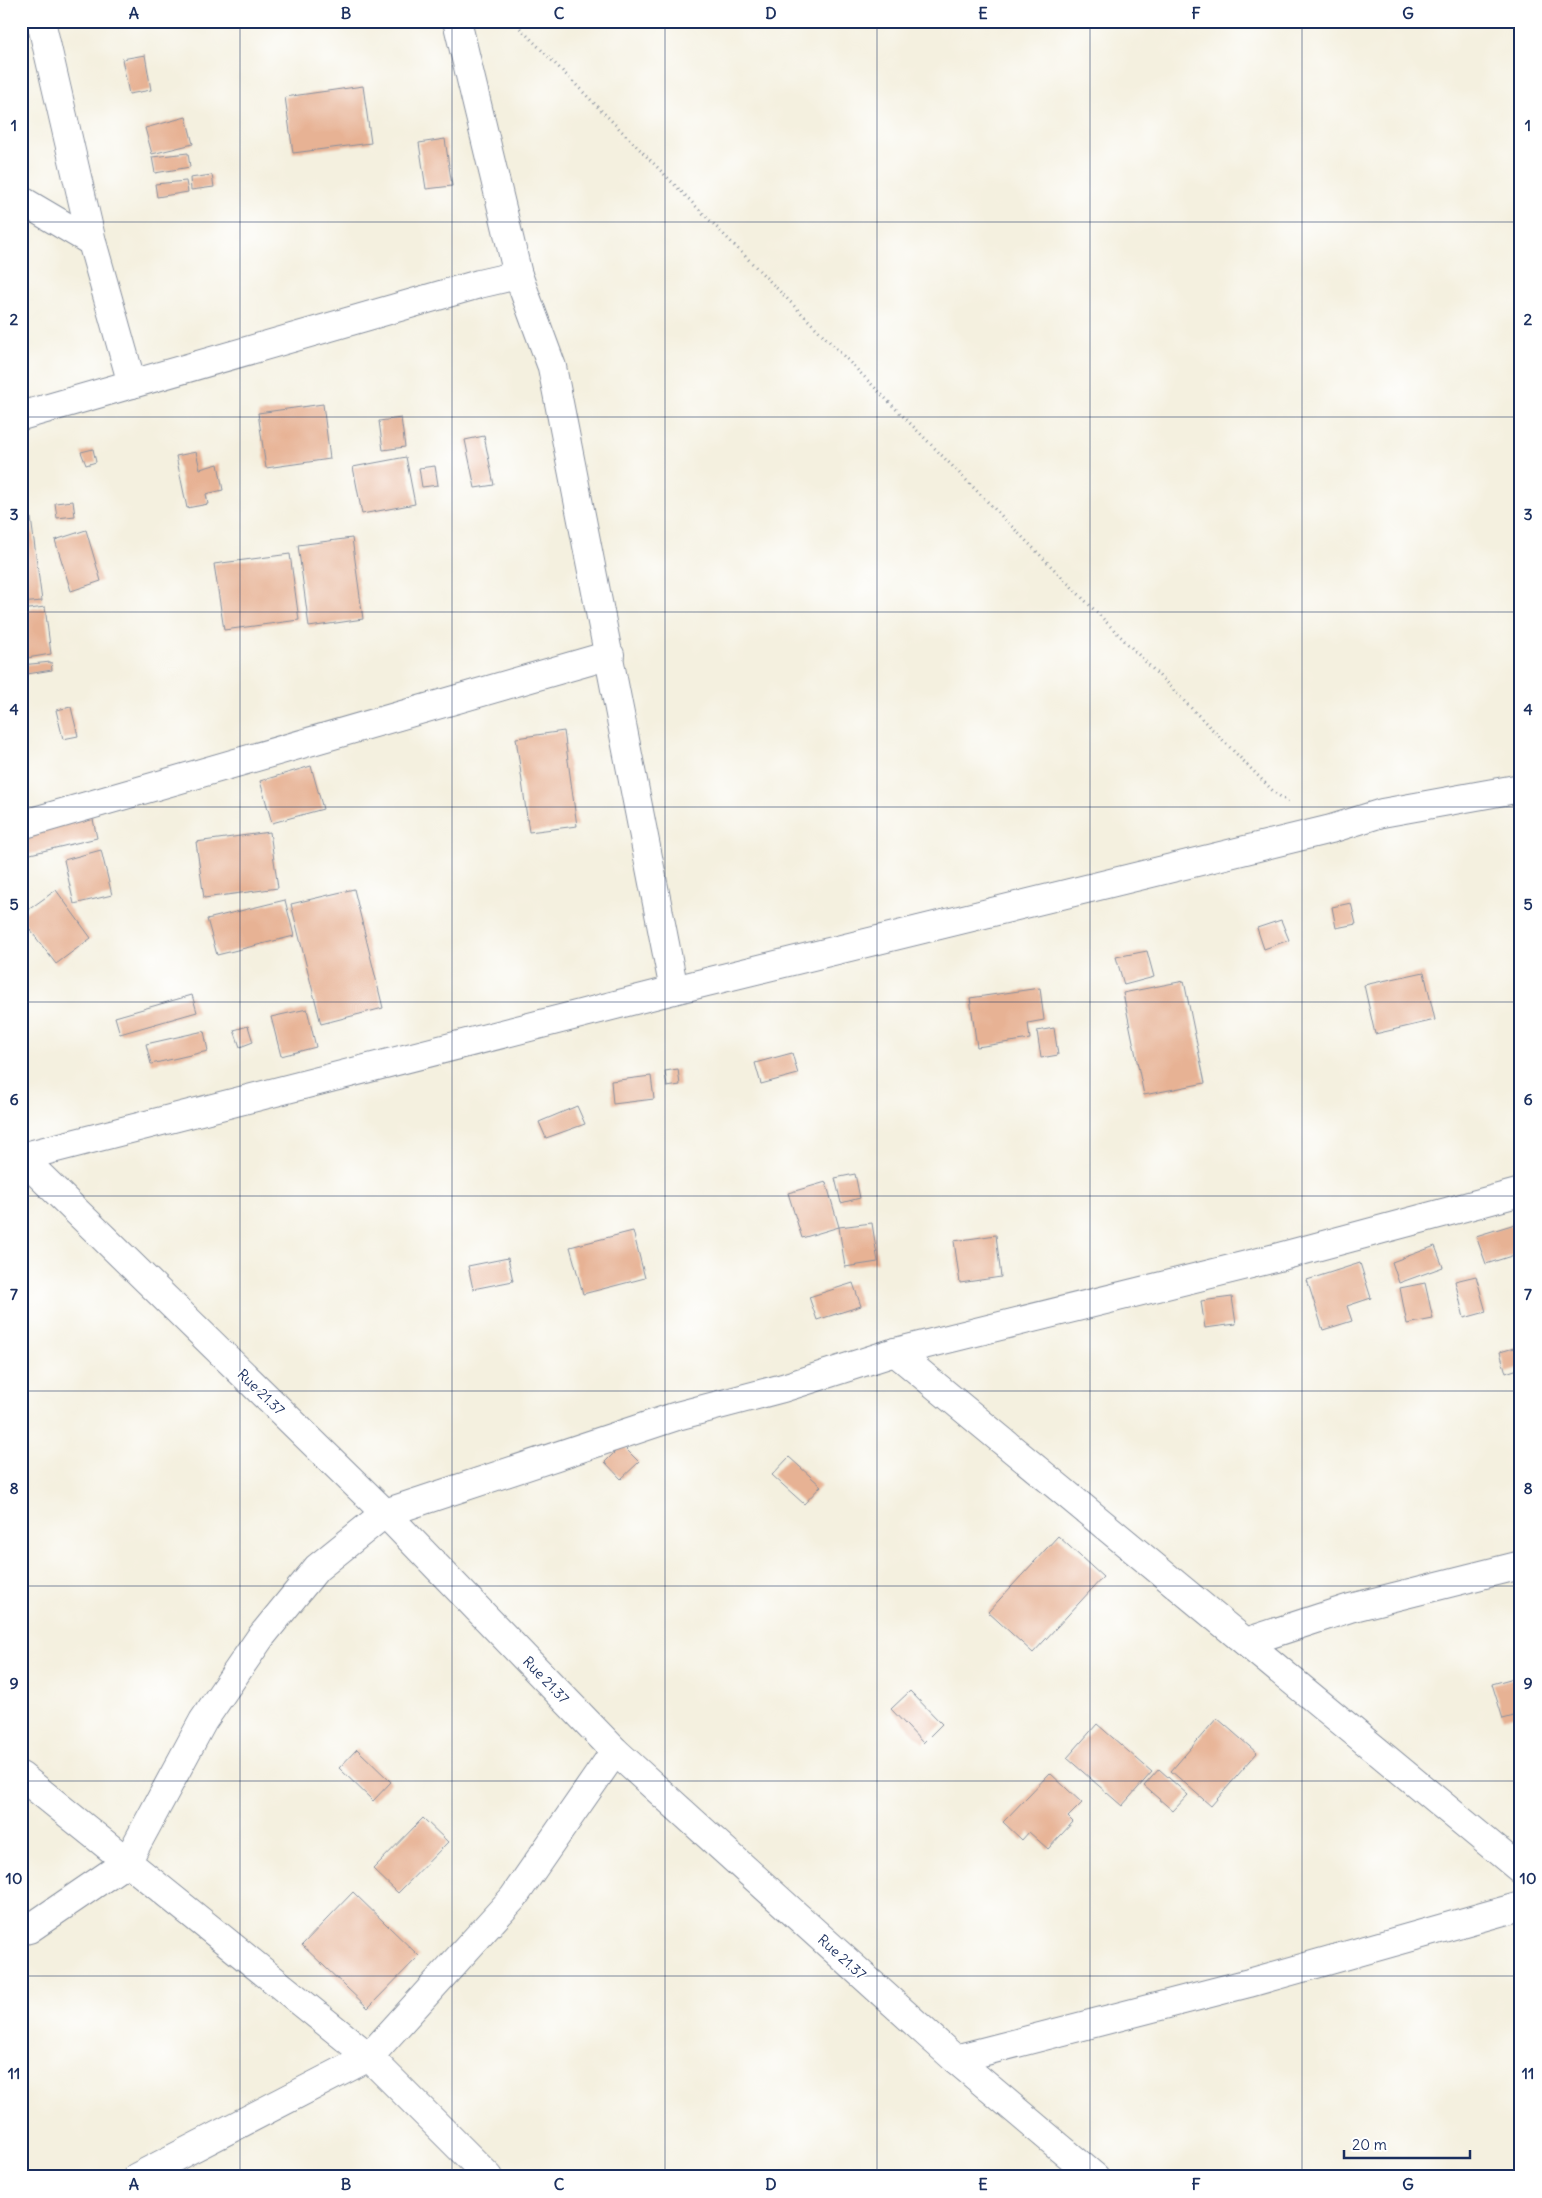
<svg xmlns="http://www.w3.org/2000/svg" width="1542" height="2198" viewBox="0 0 1542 2198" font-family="Delius,sans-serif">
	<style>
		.building { fill: #e7b294 }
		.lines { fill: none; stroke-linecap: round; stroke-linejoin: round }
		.street-casing { stroke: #88909e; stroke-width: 30 }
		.path { stroke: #88909e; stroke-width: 3; stroke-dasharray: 1 4; stroke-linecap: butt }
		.street { stroke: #fff; stroke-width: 28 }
		.grid { fill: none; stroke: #1b2f5e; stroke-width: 1; stroke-opacity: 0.55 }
		.labels { text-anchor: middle; stroke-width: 4; stroke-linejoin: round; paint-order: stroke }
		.street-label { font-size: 14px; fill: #1b2f5e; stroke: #fff }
		.neatline { fill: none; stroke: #1b2f5e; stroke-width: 2 }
		.grid-label { font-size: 16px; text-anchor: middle; font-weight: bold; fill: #1b2f5e }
	</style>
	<rect width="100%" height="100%" fill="#fff"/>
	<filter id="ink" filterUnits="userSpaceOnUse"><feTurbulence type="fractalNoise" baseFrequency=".02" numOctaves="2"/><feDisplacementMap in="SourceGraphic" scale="10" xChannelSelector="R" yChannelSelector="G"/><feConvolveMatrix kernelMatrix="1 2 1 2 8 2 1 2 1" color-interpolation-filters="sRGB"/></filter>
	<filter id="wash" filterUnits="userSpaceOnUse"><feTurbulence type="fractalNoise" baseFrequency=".0096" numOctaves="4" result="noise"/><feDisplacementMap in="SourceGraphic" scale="20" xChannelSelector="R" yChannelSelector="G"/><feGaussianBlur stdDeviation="1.12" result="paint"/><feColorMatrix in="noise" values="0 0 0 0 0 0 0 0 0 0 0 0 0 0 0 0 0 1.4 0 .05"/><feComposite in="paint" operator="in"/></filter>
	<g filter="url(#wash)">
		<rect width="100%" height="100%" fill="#f4f0df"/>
		<g id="blocks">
			<g class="building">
				<polygon points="145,55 151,90 129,94 122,59"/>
				<polygon points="363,86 371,143 293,153 285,97"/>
				<polygon points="186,117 193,144 152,154 145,128"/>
				<polygon points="445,139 452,186 426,189 419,143"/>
				<polygon points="188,153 190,167 155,173 152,157"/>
				<polygon points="212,175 214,187 191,190 190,178"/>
				<polygon points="186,181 188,192 157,197 155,184"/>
				<polygon points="323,404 330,459 266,468 258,413"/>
				<polygon points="401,418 405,447 383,450 379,421"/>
				<polygon points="484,436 494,485 475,488 465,440"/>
				<polygon points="93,449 96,462 86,465 81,452"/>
				<polygon points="196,452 200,469 218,464 223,490 206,494 208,504 187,508 176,456"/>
				<polygon points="406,457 415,504 362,514 353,467"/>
				<polygon points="435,466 438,485 422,487 419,468"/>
				<polygon points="73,501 75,516 57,518 55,503"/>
				<polygon points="31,518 42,601 21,603 21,519"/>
				<polygon points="86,530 101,581 71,591 55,540"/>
				<polygon points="352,538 363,619 309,627 298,545"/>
				<polygon points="290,554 299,620 224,630 214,564"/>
				<polygon points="45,607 51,654 21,659 21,610"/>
				<polygon points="51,662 52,670 21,675 21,665"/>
				<polygon points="71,707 78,736 63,739 56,710"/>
				<polygon points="564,731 577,826 529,832 516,738"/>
				<polygon points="311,766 323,809 272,823 260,781"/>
				<polygon points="91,810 97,838 22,856 21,827"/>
				<polygon points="270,832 278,888 204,898 196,842"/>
				<polygon points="101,850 112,895 74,904 64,860"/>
				<polygon points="354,889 383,1008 321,1024 291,904"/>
				<polygon points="56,890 91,938 56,964 21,918 21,915"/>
				<polygon points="285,900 294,936 217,955 207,919"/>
				<polygon points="1351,903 1356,924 1336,928 1332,907"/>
				<polygon points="1281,920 1289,940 1264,949 1257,928"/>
				<polygon points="1147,951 1154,977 1124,985 1116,957"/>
				<polygon points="1424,972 1435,1020 1375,1034 1364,985"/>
				<polygon points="1184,981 1205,1083 1144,1095 1123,993"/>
				<polygon points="1040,988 1044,1020 1028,1023 1030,1039 977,1047 970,998"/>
				<polygon points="192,995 197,1012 120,1034 115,1017"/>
				<polygon points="307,1009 316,1047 281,1056 271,1017"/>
				<polygon points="248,1026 253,1042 240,1047 234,1030"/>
				<polygon points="1054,1028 1058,1055 1041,1058 1037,1031"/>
				<polygon points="204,1031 208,1051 151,1064 146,1044"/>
				<polygon points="792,1053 798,1074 761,1084 755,1063"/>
				<polygon points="678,1069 680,1085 667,1087 665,1071"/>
				<polygon points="651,1076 654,1099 613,1104 611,1081"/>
				<polygon points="577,1106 585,1124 546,1138 539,1122"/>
				<polygon points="855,1174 860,1198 841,1203 835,1178"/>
				<polygon points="826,1182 839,1227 872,1223 878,1262 845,1267 839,1227 802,1238 788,1193"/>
				<polygon points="1515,1224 1521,1242 1521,1253 1486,1264 1476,1236"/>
				<polygon points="633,1231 645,1278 583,1294 570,1247"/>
				<polygon points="996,1235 1001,1277 960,1283 954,1241"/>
				<polygon points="1435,1246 1443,1267 1399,1283 1392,1262"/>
				<polygon points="508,1258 513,1281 473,1289 468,1266"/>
				<polygon points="1360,1263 1371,1298 1347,1306 1352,1321 1323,1330 1307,1280"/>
				<polygon points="1476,1276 1486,1312 1464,1318 1455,1281"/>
				<polygon points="853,1283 861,1306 817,1320 809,1297"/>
				<polygon points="1425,1283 1433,1319 1407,1324 1400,1288"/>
				<polygon points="1232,1297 1236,1324 1205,1328 1201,1301"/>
				<polygon points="1521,1346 1521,1368 1506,1373 1500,1352"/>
				<polygon points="622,1445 639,1462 621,1479 605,1462"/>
				<polygon points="789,1457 821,1486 804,1504 772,1475"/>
				<polygon points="1058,1536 1103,1577 1033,1653 988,1612"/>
				<polygon points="1521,1676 1521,1714 1503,1719 1492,1684"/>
				<polygon points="910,1691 942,1724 923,1743 891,1709"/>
				<polygon points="1217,1718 1257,1753 1211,1806 1171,1771"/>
				<polygon points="1097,1724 1152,1772 1122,1806 1067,1758"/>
				<polygon points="357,1749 391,1782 373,1801 339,1768"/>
				<polygon points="1159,1769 1188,1795 1173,1811 1144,1786"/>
				<polygon points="1050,1773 1082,1803 1068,1817 1073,1822 1048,1849 1029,1832 1022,1840 1003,1822"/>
				<polygon points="423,1818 448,1842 398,1893 373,1869"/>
				<polygon points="353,1892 419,1956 368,2008 302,1945"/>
			</g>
		</g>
	</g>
	<g filter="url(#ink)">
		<use href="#blocks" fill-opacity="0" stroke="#88909e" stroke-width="1"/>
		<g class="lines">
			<defs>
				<g id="street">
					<polyline points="41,21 92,242 132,384"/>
					<polyline points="457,21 518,275 552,367 674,990"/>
					<polyline points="21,200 92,242"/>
					<polyline points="21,416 479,284 518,275"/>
					<polyline points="21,825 610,655"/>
					<polyline points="21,1157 674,990 1331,829 1382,813 1521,788"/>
					<polyline points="21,1157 385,1513 615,1751 955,2059 1095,2177"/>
					<polyline points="895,1352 1521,1870"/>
					<polyline points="1246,1642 1350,1608 1521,1565"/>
					<polyline points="21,1776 369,2057 513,1898 615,1751"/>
					<polyline points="21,1931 29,1929 127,1862 203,1721 260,1638 317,1568 385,1513 677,1416 783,1388 895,1352 1275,1258 1521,1192"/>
					<polyline points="955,2059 1249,1983 1521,1906"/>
					<polyline points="137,2177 369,2057 489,2177"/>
				</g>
			</defs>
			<use href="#street" class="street-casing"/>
			<polyline class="path" points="513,21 1274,792 1288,802"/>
			<use href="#street" class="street"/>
		</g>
	</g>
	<path class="grid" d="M240,21V2177M452,21V2177M665,21V2177M877,21V2177M1090,21V2177M1302,21V2177M21,222H1521M21,417H1521M21,612H1521M21,807H1521M21,1002H1521M21,1196H1521M21,1391H1521M21,1586H1521M21,1781H1521M21,1976H1521"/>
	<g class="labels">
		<g class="street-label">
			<text transform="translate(261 1392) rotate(44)" y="5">Rue 21.37</text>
			<text transform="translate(546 1680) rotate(46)" y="5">Rue 21.37</text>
			<text transform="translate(842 1957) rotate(42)" y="5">Rue 21.37</text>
		</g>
	</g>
	<rect width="1542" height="2198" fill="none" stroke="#fff" stroke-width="55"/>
	<path d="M1344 2150v8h126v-8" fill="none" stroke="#1b2f5e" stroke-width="2.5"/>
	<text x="1352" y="2150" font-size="15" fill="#1b2f5e" stroke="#ffffff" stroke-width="4" paint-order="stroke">20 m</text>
	<rect x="28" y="28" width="1486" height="2142" class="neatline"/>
	<g class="grid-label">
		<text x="134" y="19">A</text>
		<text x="346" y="19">B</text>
		<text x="559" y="19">C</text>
		<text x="771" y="19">D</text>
		<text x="983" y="19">E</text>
		<text x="1196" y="19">F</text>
		<text x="1408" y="19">G</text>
		<text x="14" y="131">1</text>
		<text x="1528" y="131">1</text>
		<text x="14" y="325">2</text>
		<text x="1528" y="325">2</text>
		<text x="14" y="520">3</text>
		<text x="1528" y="520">3</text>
		<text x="14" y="715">4</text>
		<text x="1528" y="715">4</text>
		<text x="14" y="910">5</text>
		<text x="1528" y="910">5</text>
		<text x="14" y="1105">6</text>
		<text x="1528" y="1105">6</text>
		<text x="14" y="1300">7</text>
		<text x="1528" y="1300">7</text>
		<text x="14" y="1494">8</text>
		<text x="1528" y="1494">8</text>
		<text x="14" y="1689">9</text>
		<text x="1528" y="1689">9</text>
		<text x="14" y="1884">10</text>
		<text x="1528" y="1884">10</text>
		<text x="14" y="2079">11</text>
		<text x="1528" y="2079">11</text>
		<text x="134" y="2190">A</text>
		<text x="346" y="2190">B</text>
		<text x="559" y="2190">C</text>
		<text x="771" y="2190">D</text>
		<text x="983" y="2190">E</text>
		<text x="1196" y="2190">F</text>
		<text x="1408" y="2190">G</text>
	</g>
</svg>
